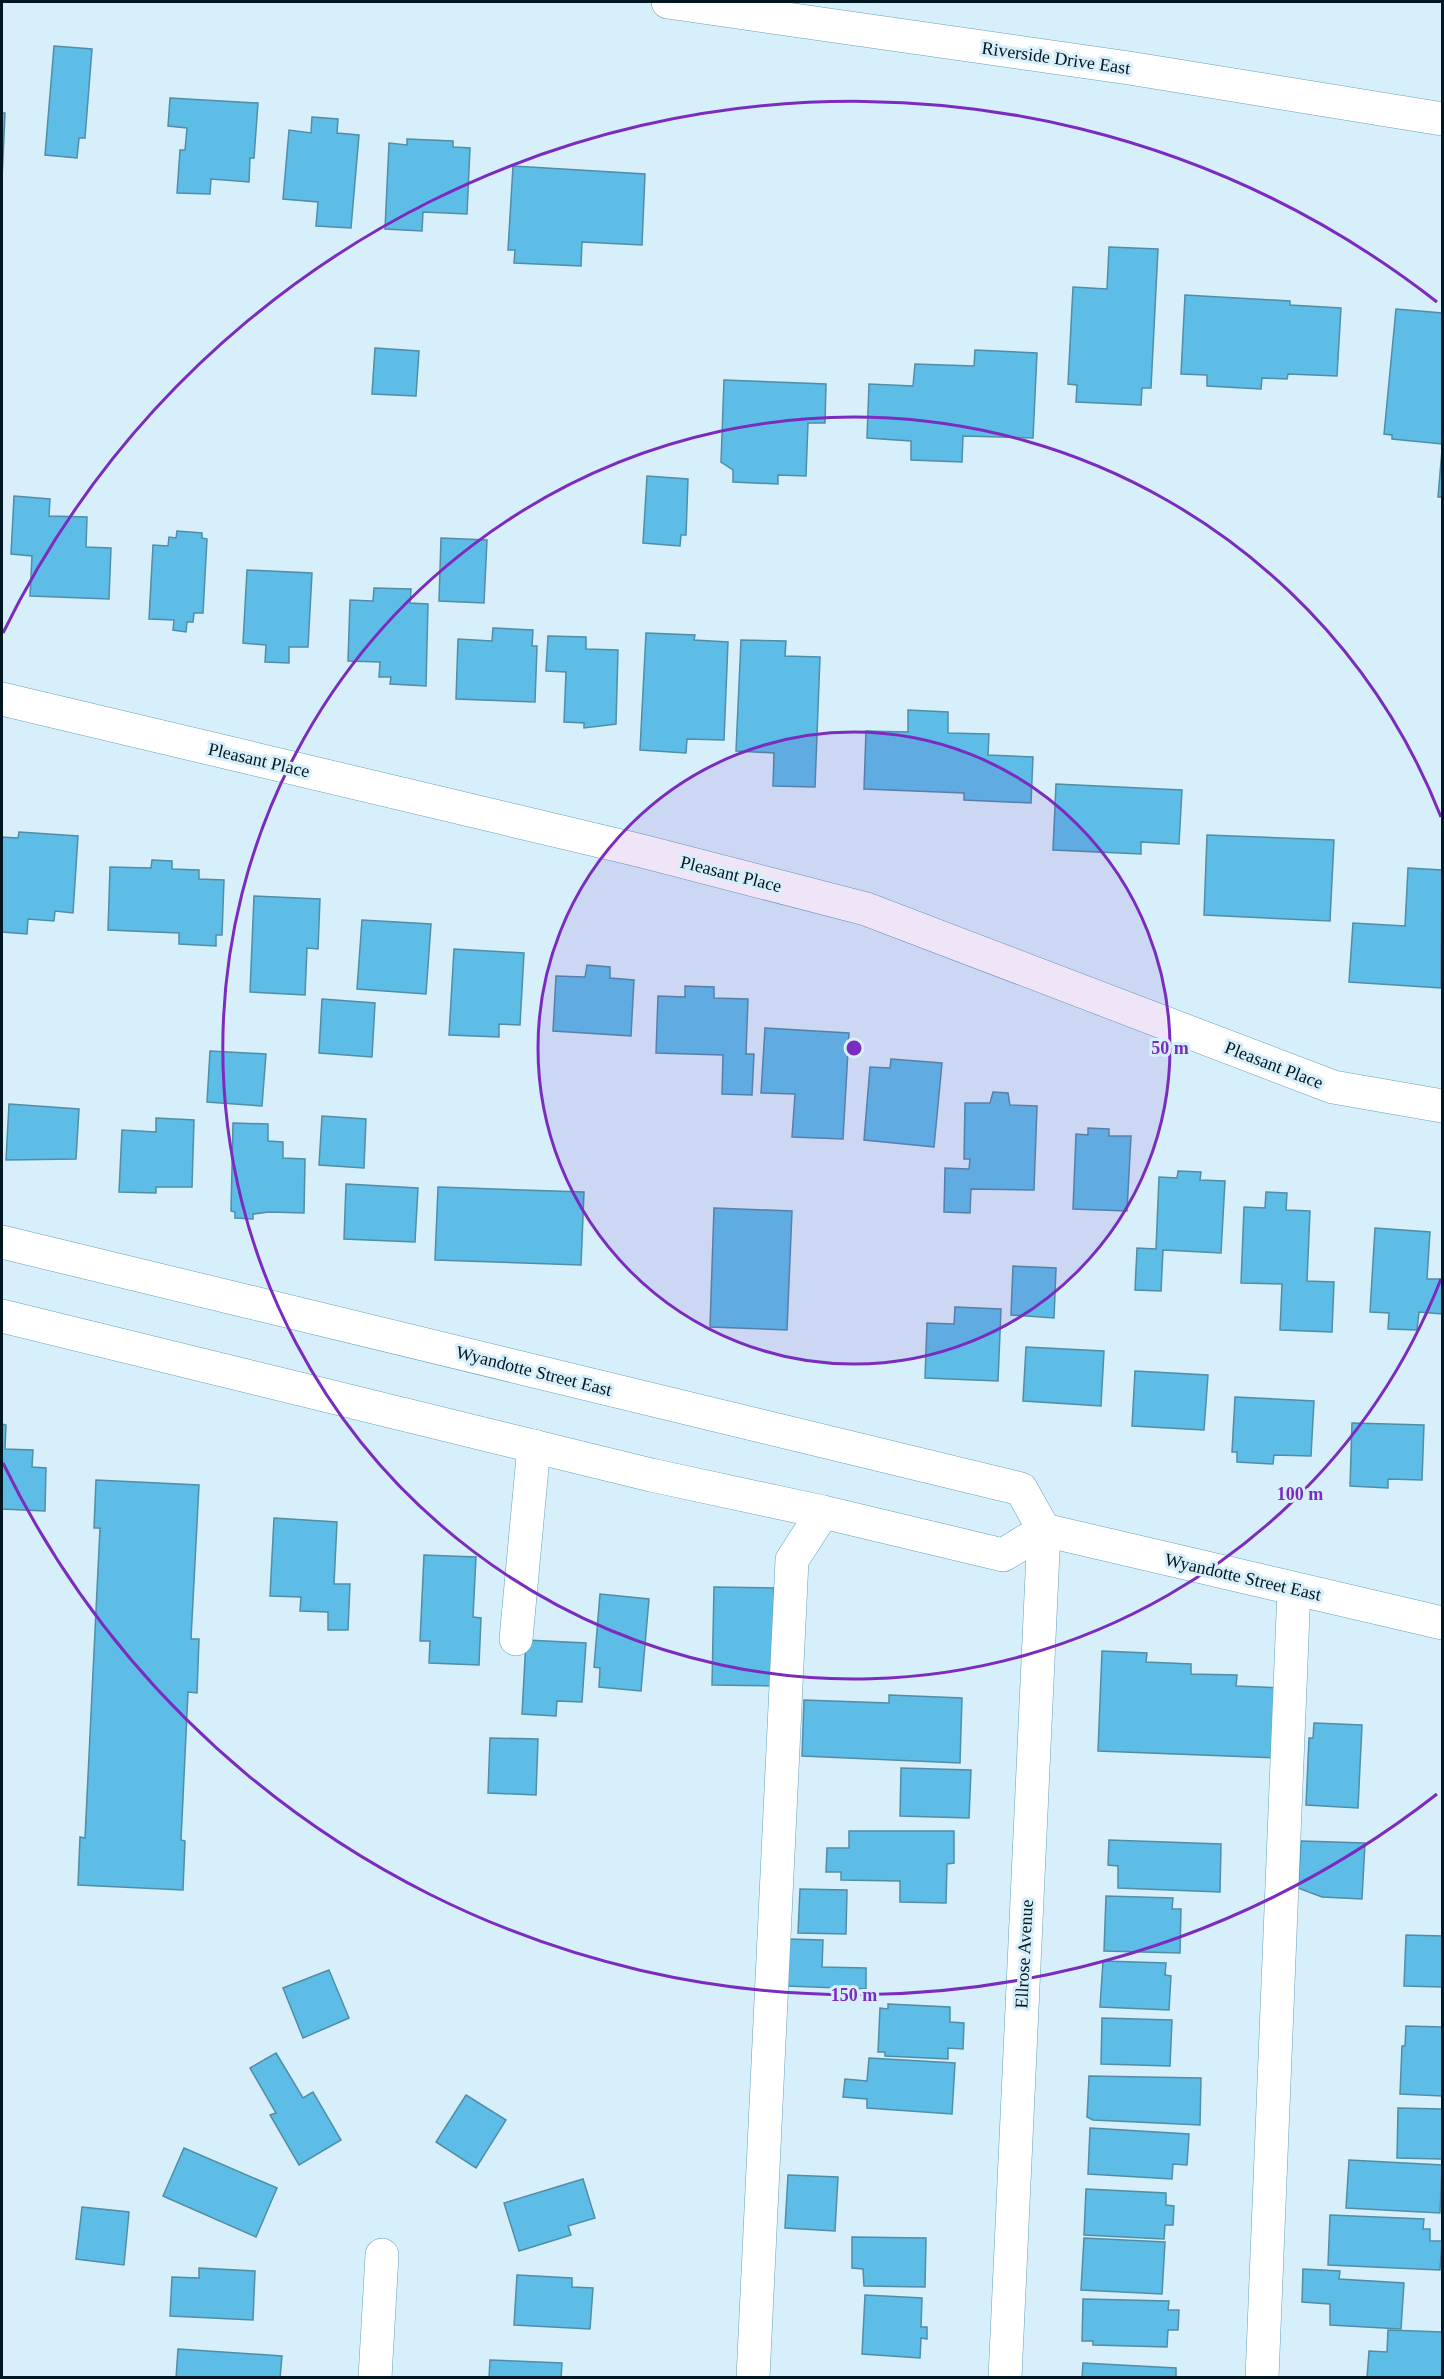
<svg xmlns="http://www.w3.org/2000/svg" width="1444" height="2379" viewBox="0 0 1444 2379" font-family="Georgia,serif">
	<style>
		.building { fill: #5dbde6; stroke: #518da7; stroke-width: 1.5 }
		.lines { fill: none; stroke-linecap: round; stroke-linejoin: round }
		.minor-casing { stroke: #65a1bb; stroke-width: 34 }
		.major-casing { stroke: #65a1bb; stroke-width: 34 }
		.minor { stroke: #fff; stroke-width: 33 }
		.major { stroke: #fff; stroke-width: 33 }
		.ring { fill: none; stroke: #7b2cbf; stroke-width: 3 }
		.labels { text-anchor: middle; stroke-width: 6; stroke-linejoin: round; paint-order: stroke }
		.street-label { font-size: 18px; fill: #001620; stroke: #d7effb }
		.centre { fill: #7b2cbf; stroke: #d7effb; stroke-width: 3 }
		.ring-label { font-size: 18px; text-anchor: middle; font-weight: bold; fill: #7b2cbf; stroke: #d7effb; stroke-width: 6; stroke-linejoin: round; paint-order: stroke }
	</style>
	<rect width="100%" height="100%" fill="#d7effb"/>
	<g class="building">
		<polygon points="54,46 92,49 85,138 79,138 77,158 45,155"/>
		<polygon points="170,98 258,103 254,158 250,158 249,182 211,179 210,194 177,193 180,150 185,150 187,128 168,126"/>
		<polygon points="2,113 5,113 2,180"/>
		<polygon points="312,117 338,119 337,133 359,135 351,228 316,226 318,202 283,199 289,130 311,133"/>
		<polygon points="407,139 453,141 453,147 470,148 467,214 423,212 422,231 385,229 389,143 407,145"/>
		<polygon points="513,166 645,174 642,245 582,242 581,266 514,263 515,250 508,250"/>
		<polygon points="1109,247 1158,249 1151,388 1142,388 1141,405 1076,402 1077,385 1068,384 1073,287 1107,289"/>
		<polygon points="1185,295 1290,301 1290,305 1341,308 1337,376 1288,374 1287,379 1262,378 1261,389 1207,386 1207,375 1181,374"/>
		<polygon points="1396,309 1442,313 1442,444 1392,439 1392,435 1384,434"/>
		<polygon points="375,348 419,351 416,396 372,394"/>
		<polygon points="975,350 1037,353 1033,438 963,436 962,462 911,460 911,441 867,438 869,384 913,386 915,364 974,366"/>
		<polygon points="724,380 826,384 825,423 808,423 806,476 778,475 778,484 733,482 733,470 721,462"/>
		<polygon points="1442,450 1442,497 1438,497"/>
		<polygon points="647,476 688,479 686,535 681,535 680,546 643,543"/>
		<polygon points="14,496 50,499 49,516 87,517 86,547 111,548 109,599 30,596 32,556 11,554"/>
		<polygon points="177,531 202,533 202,538 207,539 203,613 194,613 193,622 187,622 186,632 173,630 174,620 149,619 153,545 168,546 169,537 176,538"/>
		<polygon points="441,538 487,540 484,603 439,601"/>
		<polygon points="247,570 312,573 308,647 289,647 289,663 265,662 266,645 243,643"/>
		<polygon points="374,588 411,589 410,603 428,604 426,686 390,684 391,677 379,677 380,662 348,661 350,600 373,601"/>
		<polygon points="493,628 533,630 532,646 537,646 535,702 456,699 458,639 492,641"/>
		<polygon points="646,633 695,635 694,640 728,642 724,740 687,739 686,753 640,750"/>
		<polygon points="548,636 586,637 586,649 618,650 616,724 584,728 584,723 564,722 566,672 546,671"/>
		<polygon points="741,640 786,641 785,656 820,657 815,787 773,786 774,753 736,751"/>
		<polygon points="908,710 948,712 948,733 989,734 988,755 1033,757 1031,803 964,800 964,793 864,789 866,731 908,732"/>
		<polygon points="1056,784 1182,790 1179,844 1141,842 1141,854 1053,850"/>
		<polygon points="19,832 78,836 73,913 55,911 54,921 28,919 27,934 2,932 2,837 18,838"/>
		<polygon points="1207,835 1334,840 1330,921 1204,915"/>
		<polygon points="152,860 172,861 172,869 199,870 199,879 224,880 222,935 216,935 216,946 179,944 179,933 108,930 110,867 151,868"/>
		<polygon points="1408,868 1442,870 1441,988 1349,982 1353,923 1405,926"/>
		<polygon points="254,896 320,899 318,949 307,948 305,995 250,992"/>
		<polygon points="362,920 431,924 426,994 357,989"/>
		<polygon points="454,949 524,953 520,1025 499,1024 499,1037 449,1035"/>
		<polygon points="587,965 610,967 610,978 634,980 631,1036 553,1031 556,976 585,977"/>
		<polygon points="685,986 714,987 714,998 748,999 746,1054 754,1054 752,1095 722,1094 723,1055 656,1053 658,996 685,997"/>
		<polygon points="322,999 375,1003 372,1057 319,1053"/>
		<polygon points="765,1028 849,1033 843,1139 792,1137 795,1094 761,1093"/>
		<polygon points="210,1051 266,1054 262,1106 207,1102"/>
		<polygon points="891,1059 942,1063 934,1147 864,1140 870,1067 890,1068"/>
		<polygon points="993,1092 1008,1093 1010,1105 1037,1106 1034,1190 971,1189 970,1213 944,1212 945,1168 969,1169 970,1159 964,1159 965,1103 990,1103"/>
		<polygon points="9,1104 79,1109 76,1159 6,1160"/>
		<polygon points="322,1116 366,1119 364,1168 319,1165"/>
		<polygon points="156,1118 194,1120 192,1187 156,1187 156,1193 119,1192 122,1130 156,1132"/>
		<polygon points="233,1123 268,1124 268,1141 283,1142 283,1158 305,1159 304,1213 269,1212 253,1214 253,1219 235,1218 235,1212 231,1211"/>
		<polygon points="1088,1128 1109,1129 1109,1136 1131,1136 1127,1211 1073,1209 1076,1134 1088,1135"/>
		<polygon points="1178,1171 1201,1172 1200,1180 1225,1181 1221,1253 1163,1250 1161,1291 1135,1290 1137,1248 1156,1249 1159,1177 1177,1178"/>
		<polygon points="346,1184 418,1188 415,1242 344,1239"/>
		<polygon points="438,1187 584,1192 581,1265 435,1260"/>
		<polygon points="1266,1192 1287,1193 1286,1210 1310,1211 1307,1281 1334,1282 1332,1332 1280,1330 1282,1284 1241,1283 1244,1207 1265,1208"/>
		<polygon points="714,1208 792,1211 787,1330 710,1327"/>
		<polygon points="1375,1228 1430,1232 1427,1279 1442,1279 1442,1314 1419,1312 1417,1330 1388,1329 1389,1313 1370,1312"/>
		<polygon points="1013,1266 1056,1268 1054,1318 1011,1315"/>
		<polygon points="955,1307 1001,1309 998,1381 925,1378 927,1323 954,1324"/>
		<polygon points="1026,1347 1104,1351 1101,1406 1023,1401"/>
		<polygon points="1135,1371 1208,1375 1204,1430 1132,1426"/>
		<polygon points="1235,1397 1314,1401 1311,1456 1274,1455 1273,1464 1237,1462 1237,1452 1232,1452"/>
		<polygon points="1352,1423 1424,1425 1422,1480 1388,1479 1388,1488 1350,1486"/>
		<polygon points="2,1424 6,1425 5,1449 33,1450 32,1467 46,1468 45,1511 2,1509"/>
		<polygon points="96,1480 199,1485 191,1639 199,1639 197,1693 188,1692 181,1840 185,1841 183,1890 78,1885 80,1837 85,1838 100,1528 94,1528"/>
		<polygon points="274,1518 337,1522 334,1584 350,1584 348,1630 328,1630 328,1612 300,1611 301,1597 270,1596"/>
		<polygon points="424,1555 476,1557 473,1617 481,1618 479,1665 429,1663 430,1641 420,1641"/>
		<polygon points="714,1587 774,1588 772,1686 712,1685"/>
		<polygon points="600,1594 649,1599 641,1691 599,1687 600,1668 594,1667"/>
		<polygon points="526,1640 586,1643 582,1702 557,1701 556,1716 522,1714"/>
		<polygon points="1102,1651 1147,1653 1146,1662 1191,1664 1191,1674 1237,1675 1236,1686 1282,1688 1280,1758 1098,1751"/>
		<polygon points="889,1695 962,1698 960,1763 802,1756 804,1700 889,1703"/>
		<polygon points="1314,1723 1362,1725 1358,1808 1306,1805 1309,1738 1313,1738"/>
		<polygon points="490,1738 538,1739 536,1795 488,1793"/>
		<polygon points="901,1768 971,1770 969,1818 900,1816"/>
		<polygon points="849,1831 954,1831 954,1863 947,1864 946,1903 900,1902 900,1881 841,1880 841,1872 826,1872 827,1848 849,1848"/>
		<polygon points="1109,1840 1221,1844 1220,1892 1118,1888 1118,1866 1108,1865"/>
		<polygon points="1301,1841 1365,1843 1362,1899 1322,1897 1298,1888"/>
		<polygon points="800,1889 847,1890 846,1934 798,1933"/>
		<polygon points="1106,1896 1173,1898 1172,1909 1181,1909 1180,1953 1104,1951"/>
		<polygon points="1406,1935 1442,1936 1442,1987 1404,1986"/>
		<polygon points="788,1939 823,1940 822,1967 866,1968 866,1989 787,1986"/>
		<polygon points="1103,1961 1166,1963 1165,1975 1171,1976 1169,2010 1100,2007"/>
		<polygon points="329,1970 349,2018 303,2038 283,1988"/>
		<polygon points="888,2004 950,2007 950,2022 964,2023 963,2049 948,2048 948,2059 885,2056 885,2052 878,2052 880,2008 888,2009"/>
		<polygon points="1102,2018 1172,2020 1170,2066 1101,2064"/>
		<polygon points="1406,2026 1442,2027 1442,2096 1400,2094 1402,2046 1405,2046"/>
		<polygon points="276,2053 303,2098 313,2092 341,2140 299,2165 270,2115 276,2113 250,2068"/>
		<polygon points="869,2058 955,2063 952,2114 867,2108 867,2099 843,2097 845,2079 867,2081"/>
		<polygon points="1089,2076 1201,2078 1200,2125 1093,2120 1087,2117"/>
		<polygon points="466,2095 506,2120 476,2168 436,2142"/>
		<polygon points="1398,2108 1442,2109 1442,2159 1397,2158"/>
		<polygon points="1090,2128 1189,2134 1187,2165 1173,2164 1172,2179 1088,2174"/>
		<polygon points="184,2148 277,2188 256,2237 163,2196"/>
		<polygon points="1349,2160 1442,2165 1440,2213 1346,2208"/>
		<polygon points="788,2175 838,2177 835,2231 785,2228"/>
		<polygon points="583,2179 595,2218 568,2226 571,2235 519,2251 504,2203"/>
		<polygon points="1086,2189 1166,2193 1166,2205 1174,2206 1173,2225 1165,2225 1164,2239 1084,2235"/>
		<polygon points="82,2207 129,2212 124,2265 76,2259"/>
		<polygon points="1330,2215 1424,2219 1423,2229 1430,2229 1430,2241 1442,2241 1440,2270 1328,2265"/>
		<polygon points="852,2237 926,2238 925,2287 864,2286 863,2269 852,2268"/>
		<polygon points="1084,2238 1165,2242 1162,2294 1081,2290"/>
		<polygon points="199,2268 255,2271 253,2320 170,2316 172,2277 199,2278"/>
		<polygon points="1303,2269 1340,2271 1339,2279 1404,2283 1401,2329 1330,2325 1330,2304 1302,2302"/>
		<polygon points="517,2275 572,2278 572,2287 593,2288 590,2329 514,2325"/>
		<polygon points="865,2295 922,2298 921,2327 927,2327 927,2339 921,2338 920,2358 862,2354"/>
		<polygon points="1083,2299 1169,2301 1168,2310 1179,2310 1178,2330 1168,2330 1167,2347 1093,2345 1093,2341 1082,2341"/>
		<polygon points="1388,2330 1442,2332 1442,2378 1367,2378 1369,2351 1387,2352"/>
		<polygon points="178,2349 282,2356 280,2378 176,2378"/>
		<polygon points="490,2360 562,2363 561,2378 489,2378"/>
		<polygon points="1083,2363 1176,2368 1176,2378 1082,2378"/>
	</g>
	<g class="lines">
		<defs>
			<g id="minor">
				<polyline points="2,699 642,851 866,909 1333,1087 1442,1106"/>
				<polyline points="516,1639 534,1446"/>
				<polyline points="375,2378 382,2255"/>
				<polyline points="753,2378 792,1560 823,1512"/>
				<polyline points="1005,2378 1044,1530"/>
				<polyline points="1262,2378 1294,1589"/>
			</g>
			<g id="major">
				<polyline points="668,2 1129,68 1442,119"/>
				<polyline points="2,1242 1021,1489 1044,1530"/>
				<polyline points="2,1316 651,1475 823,1512 1003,1555 1044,1530 1442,1623"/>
			</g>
		</defs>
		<use href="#minor" class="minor-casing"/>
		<use href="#major" class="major-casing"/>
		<use href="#minor" class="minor"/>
		<use href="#major" class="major"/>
	</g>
	<circle cx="854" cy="1048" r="316" fill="#7b2cbf" fill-opacity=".12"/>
	<g class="ring">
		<circle cx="854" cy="1048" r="316"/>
		<path d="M1441 1279A631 631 0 1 1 1441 817"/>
		<path d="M1437 1794A947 947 0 0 1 3 1463M3 633A947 947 0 0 1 1437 302"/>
	</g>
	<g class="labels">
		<g class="street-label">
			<text transform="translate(1056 58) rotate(8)" y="6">Riverside Drive East</text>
			<text transform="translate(259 760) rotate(13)" y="6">Pleasant Place</text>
			<text transform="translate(731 874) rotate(14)" y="6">Pleasant Place</text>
			<text transform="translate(1274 1065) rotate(21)" y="6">Pleasant Place</text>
			<text transform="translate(534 1371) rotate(14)" y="6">Wyandotte Street East</text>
			<text transform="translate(1243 1577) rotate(13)" y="6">Wyandotte Street East</text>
			<text transform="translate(1024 1954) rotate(-87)" y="6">Ellrose Avenue</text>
		</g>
	</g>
	<circle cx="854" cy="1048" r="9" class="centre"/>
	<g class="ring-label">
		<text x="1170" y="1054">50 m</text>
		<text x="1300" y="1500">100 m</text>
		<text x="854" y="2001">150 m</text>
	</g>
	<rect width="1444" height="2379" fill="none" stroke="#001620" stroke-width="6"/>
</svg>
